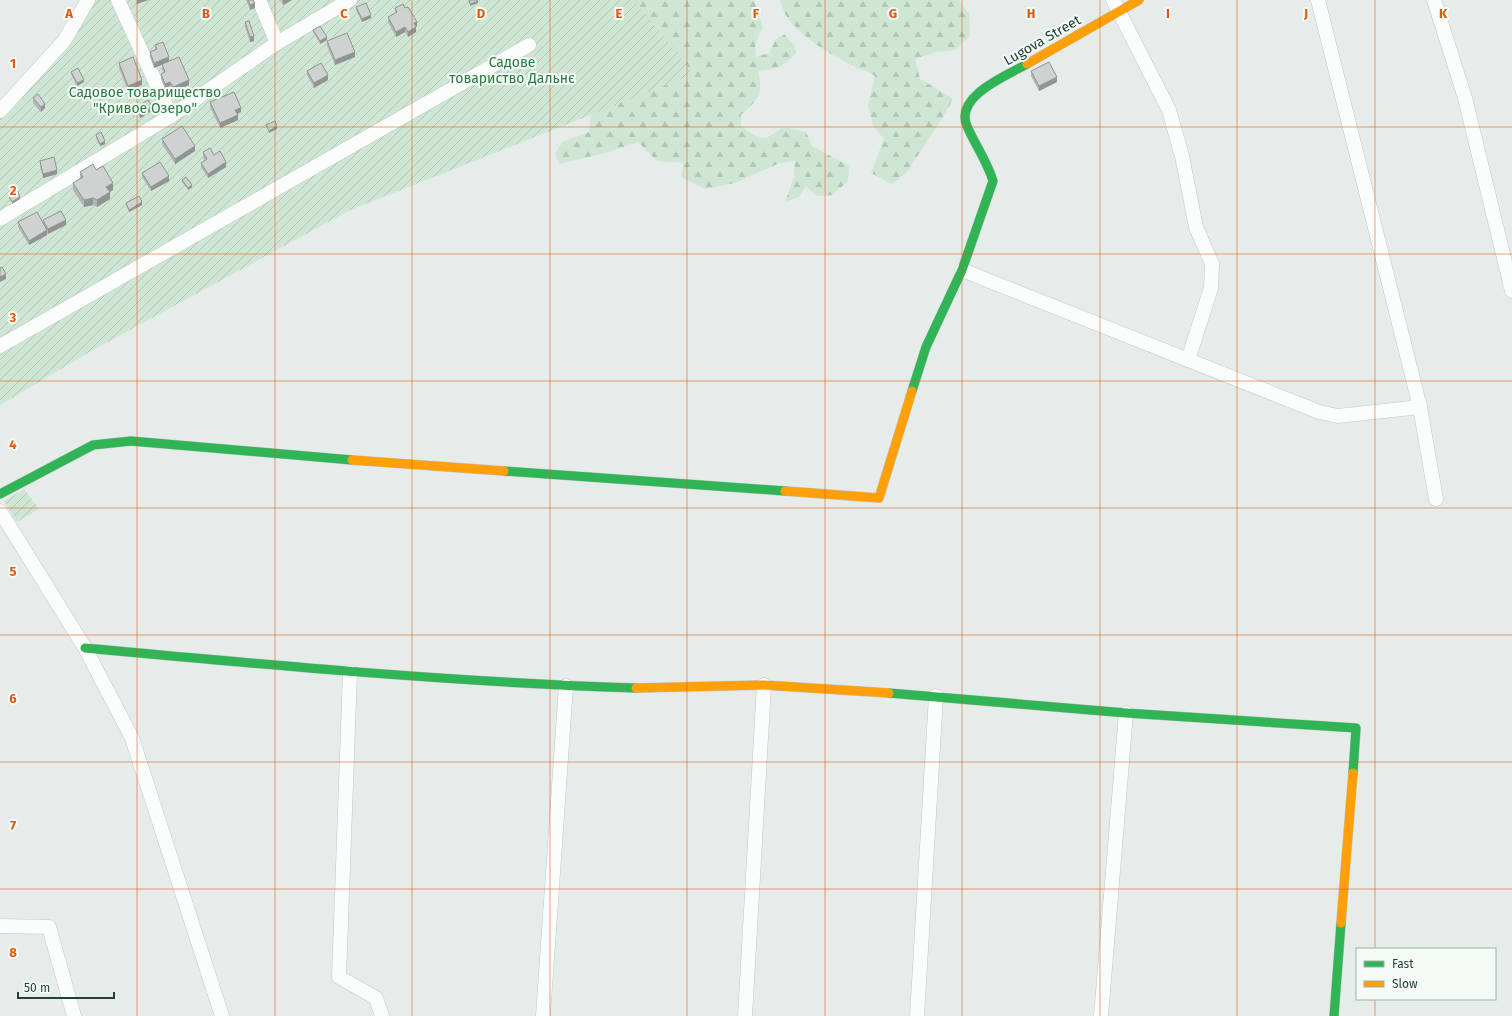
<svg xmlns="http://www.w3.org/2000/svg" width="1512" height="1016" viewBox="0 0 1512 1016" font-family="'Fira Sans',sans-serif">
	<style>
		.forest { fill: url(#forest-firs) }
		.garden { fill: url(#garden-furrows) }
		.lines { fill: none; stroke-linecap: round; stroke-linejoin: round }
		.street-casing { stroke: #c3c9c6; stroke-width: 15 }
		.fast-casing { stroke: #c2cac6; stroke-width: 10 }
		.slow-casing { stroke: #c2cac6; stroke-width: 10 }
		.street { stroke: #fbfcfc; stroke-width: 14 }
		.fast { stroke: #30b455; stroke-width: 9 }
		.slow { stroke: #ff9f0a; stroke-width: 9 }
		.wall { fill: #b1b5b4 }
		.shaded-wall { fill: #909492 }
		.building { fill: #ced3d1; stroke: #909492 }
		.grid { fill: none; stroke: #de580e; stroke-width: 1; stroke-opacity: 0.55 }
		.labels { text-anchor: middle; stroke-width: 4; stroke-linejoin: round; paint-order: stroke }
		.street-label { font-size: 14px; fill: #224237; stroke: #f5faf7 }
		.park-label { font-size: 14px; fill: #297b44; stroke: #f5faf7 }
		.grid-label { font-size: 13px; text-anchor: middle; font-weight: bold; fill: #de580e; stroke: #f5faf7; stroke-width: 4; stroke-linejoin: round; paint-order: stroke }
	</style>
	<defs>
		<pattern id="forest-firs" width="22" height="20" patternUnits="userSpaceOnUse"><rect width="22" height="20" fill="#cfe6d5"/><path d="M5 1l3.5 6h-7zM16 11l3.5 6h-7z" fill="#b1c6b7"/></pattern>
		<pattern id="garden-furrows" width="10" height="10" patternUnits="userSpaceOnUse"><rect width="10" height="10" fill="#cfe6d5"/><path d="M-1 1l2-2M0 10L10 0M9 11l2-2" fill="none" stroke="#b1c6b7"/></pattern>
	</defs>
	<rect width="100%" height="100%" fill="#e6ece9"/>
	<g class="forest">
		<path d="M539,0H754L763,28L755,43L756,57L769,53L776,39L784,34L794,45L796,53C783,67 777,69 758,71C764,94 758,100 741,115V126C761,140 762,143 783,127L806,132L812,146L849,166L848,181L833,195L817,196L806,186L799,197L785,202L794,177L795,161L780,163L735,183L705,189L681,177L684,163L657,161L638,142L605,153L559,164L555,154L562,142L589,132L590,119L599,101Z"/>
		<path d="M780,0H959L969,14L970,36L955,50L936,52L915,59L920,79L938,89L953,99L946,112L907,172L892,184L871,173L884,139L873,126L868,105L875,76C867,70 861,70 853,66C830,54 802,38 787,17C784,13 782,5 780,0Z"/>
	</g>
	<g class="garden">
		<polygon points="88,0 634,0 694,74 348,211 93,350 0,405 0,111"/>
		<polygon points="24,489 39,509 17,522 4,501"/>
	</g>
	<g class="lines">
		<defs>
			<g id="street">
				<polyline points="118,0 171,116"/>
				<polyline points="259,0 277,43"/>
				<polyline points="1113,0 1169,110 1182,156 1196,227 1212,264 1211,288 1188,360"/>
				<polyline points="1318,0 1420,407 1436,499"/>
				<polyline points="1434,0 1465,98 1512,291"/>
				<polyline points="0,111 64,41 88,0"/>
				<polyline points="0,219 171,116 277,43 350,0"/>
				<polyline points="962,270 1319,412 1338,416 1420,407"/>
				<polyline points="0,346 529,45"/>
				<polyline points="0,511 85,648 132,738 222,1016"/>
				<polyline points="350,672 339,977 376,998 382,1016"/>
				<polyline points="0,926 49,927 74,1016"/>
				<polyline points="543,1016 566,686"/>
				<polyline points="745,1016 764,685"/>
				<polyline points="917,1016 936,696"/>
				<polyline points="1101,1016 1126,713"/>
			</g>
			<g id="fast">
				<path d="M912,391L926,347L962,270L993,181C987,161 975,145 967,126C954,96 1008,75 1027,64"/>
				<polyline points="504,471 785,491"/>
				<polyline points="0,494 93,445 131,441 352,460"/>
				<path d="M85,648C268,665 452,682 636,688"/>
				<polyline points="889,693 1126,713 1356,728 1353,773"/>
				<polyline points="1334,1016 1341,923"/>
			</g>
			<g id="slow">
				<polyline points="1027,64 1139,0"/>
				<polyline points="352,460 504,471"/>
				<polyline points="785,491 879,498 912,391"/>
				<polyline points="636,688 764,685 889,693"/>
				<polyline points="1341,923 1353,773"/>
			</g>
		</defs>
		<use href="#street" class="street-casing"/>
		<use href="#fast" class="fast-casing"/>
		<use href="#slow" class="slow-casing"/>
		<use href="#street" class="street"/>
		<use href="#fast" class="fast"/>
		<use href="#slow" class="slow"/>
	</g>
	<g class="wall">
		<polygon points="246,0 253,0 255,8 250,10"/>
		<polygon points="280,0 292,0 283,5"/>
		<polygon points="356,7 371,18 362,22 356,10"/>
		<polygon points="395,8 417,26 416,27 416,32 408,37 405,32 396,37 388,22 388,17 395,13"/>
		<polygon points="245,22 254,41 250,42 245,27"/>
		<polygon points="313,30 327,40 320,44 313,32"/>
		<polygon points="327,41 355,57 335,65 327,46"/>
		<polygon points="155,45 169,61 189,85 173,92 170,86 165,89 161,79 161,74 164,73 162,69 162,64 154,68 150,57 150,52 155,50"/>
		<polygon points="119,63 142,85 128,91 119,68"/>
		<polygon points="307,71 328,80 314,88 307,75"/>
		<polygon points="1031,71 1057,82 1039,91 1031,76"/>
		<polygon points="71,72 84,82 77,86 71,74"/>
		<polygon points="33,98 45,108 41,112 33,103"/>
		<polygon points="210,102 241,112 237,114 238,120 220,128 210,107"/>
		<polygon points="136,107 152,111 140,118 136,112"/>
		<polygon points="96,135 105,144 100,146 96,138"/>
		<polygon points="162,139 195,151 175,164 162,144"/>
		<polygon points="203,152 214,155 226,167 208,178 201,167 201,163 205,161 203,157"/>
		<polygon points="40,161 57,174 43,178 40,166"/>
		<polygon points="96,170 113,190 110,192 110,199 97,207 93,205 84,207 73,190 73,183 80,178 80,172"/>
		<polygon points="142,173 169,181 151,191 142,177"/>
		<polygon points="182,180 192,187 188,190 182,182"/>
		<polygon points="126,203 142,205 129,212 126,205"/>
		<polygon points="43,220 66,225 48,234 47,233 47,235 29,245 18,227 18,222 43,223"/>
	</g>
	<g class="shaded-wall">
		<polygon points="137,0 149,0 137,4"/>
		<polygon points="283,0 292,0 283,5"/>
		<polygon points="478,1 478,3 470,6 470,4"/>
		<polygon points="255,3 255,8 250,10 250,5"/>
		<polygon points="371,15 371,18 362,22 362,19"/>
		<polygon points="417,22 417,26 414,28 414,23"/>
		<polygon points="405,27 405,32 396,37 396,32"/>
		<polygon points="416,27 416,32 408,37 408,32"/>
		<polygon points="254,36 254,41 250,42 250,37"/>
		<polygon points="327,37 327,40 320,44 320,41"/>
		<polygon points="355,52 355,57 335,65 335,60"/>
		<polygon points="169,57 169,62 154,68 154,63"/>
		<polygon points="328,75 328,80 314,88 314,83"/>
		<polygon points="1057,77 1057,82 1039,91 1039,86"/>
		<polygon points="84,80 84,82 77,86 77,83"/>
		<polygon points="142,80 142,85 128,91 128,86"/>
		<polygon points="189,80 189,85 173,92 173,87"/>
		<polygon points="170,82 170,86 165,89 165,84"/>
		<polygon points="45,104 45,108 41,112 41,107"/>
		<polygon points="152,106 152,111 140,118 140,113"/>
		<polygon points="241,108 241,112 235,115 235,110"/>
		<polygon points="238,115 238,120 220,128 220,123"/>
		<polygon points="277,126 277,129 269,133 269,131"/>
		<polygon points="105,141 105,144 100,146 100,144"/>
		<polygon points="195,146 195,151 175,164 175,159"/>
		<polygon points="226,162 226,167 208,178 208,174"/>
		<polygon points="57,170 57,174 43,178 43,174"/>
		<polygon points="169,176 169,181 151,191 151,187"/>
		<polygon points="113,183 113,190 106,194 106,187"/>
		<polygon points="192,185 192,187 188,190 188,188"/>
		<polygon points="110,192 110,199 97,207 97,200"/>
		<polygon points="20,197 20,199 12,204 12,202"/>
		<polygon points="93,198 93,205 84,207 84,200"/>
		<polygon points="142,202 142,205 129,212 129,210"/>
		<polygon points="66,220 66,225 48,234 48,229"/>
		<polygon points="47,230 47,235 29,245 29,241"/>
		<polygon points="6,274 6,279 0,282 0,277"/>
	</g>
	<g class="building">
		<polygon points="248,0 253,0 255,3 250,5"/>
		<polygon points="469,0 477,0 478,1 470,4"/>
		<polygon points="366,3 371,15 362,19 356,7"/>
		<polygon points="403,4 405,8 408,7 417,22 414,23 416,27 408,32 405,27 396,32 388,17 397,12 395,8"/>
		<polygon points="249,21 254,36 250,37 245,22"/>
		<polygon points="320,26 327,37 320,41 313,30"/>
		<polygon points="347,33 355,52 335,60 327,41"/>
		<polygon points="163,42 169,57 154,63 150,52 157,49 155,45"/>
		<polygon points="133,57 142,80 128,86 119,63"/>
		<polygon points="179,57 189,80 173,87 170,82 165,84 161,74 165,72 162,64"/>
		<polygon points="1049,62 1057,77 1039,86 1031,71"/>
		<polygon points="321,63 328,75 314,83 307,71"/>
		<polygon points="78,68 84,80 77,83 71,72"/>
		<polygon points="234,92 241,108 235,110 238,115 220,123 210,102"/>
		<polygon points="38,94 45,104 41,107 33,98"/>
		<polygon points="148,100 152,106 140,113 136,107"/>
		<polygon points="275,121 277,126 269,131 266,125"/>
		<polygon points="182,126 195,146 175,159 162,139"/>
		<polygon points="101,132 105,141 100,144 96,135"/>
		<polygon points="210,148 214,155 220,151 226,162 208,174 201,163 207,159 203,152"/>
		<polygon points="54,157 57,170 43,174 40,161"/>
		<polygon points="160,162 169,176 151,187 142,173"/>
		<polygon points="93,164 96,170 103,166 113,183 106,187 110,192 97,200 93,198 84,200 73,183 83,177 80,172"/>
		<polygon points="186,177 192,185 188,188 182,180"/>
		<polygon points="18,192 20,197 12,202 9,197"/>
		<polygon points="139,196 142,202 129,210 126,203"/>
		<polygon points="61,211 66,220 48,229 43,220"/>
		<polygon points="37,212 47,230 29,241 18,222"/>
		<polygon points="2,267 6,274 0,277 0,268"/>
	</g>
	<path class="grid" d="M137,0V1016M275,0V1016M412,0V1016M550,0V1016M687,0V1016M825,0V1016M962,0V1016M1100,0V1016M1237,0V1016M1375,0V949M0,127H1512M0,254H1512M0,381H1512M0,508H1512M0,635H1512M0,762H1512M0,889H1512M1375,999V1016"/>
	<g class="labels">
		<g class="street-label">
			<text transform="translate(1042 40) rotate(-30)" y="5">Lugova Street</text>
		</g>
		<g class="park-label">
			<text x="512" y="67">Садове<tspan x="512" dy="16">товариство Дальнє</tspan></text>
			<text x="145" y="97">Садовое товарищество<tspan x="145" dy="16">"Кривое Озеро"</tspan></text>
		</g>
	</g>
	<g class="grid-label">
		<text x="69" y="18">A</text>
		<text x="206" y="18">B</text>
		<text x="344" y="18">C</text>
		<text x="481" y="18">D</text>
		<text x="619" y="18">E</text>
		<text x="756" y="18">F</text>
		<text x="893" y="18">G</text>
		<text x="1031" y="18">H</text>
		<text x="1168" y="18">I</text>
		<text x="1306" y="18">J</text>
		<text x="1443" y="18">K</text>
		<text x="13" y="68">1</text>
		<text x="13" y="195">2</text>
		<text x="13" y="322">3</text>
		<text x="13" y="449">4</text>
		<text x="13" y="576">5</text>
		<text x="13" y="703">6</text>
		<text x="13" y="830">7</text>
		<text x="13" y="957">8</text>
	</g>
	<rect x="1356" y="948" width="140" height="52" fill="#f5faf7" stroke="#a1b0aa"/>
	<rect x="1364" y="961" width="20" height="6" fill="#30b455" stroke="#a1b0aa"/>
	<text x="1392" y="968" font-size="12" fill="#224237">Fast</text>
	<rect x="1364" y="981" width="20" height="6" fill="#ff9f0a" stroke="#a1b0aa"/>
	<text x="1392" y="988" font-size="12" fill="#224237">Slow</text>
	<path d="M18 992v6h96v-6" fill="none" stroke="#224237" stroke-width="2"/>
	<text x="24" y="992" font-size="12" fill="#224237" stroke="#f5faf7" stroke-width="3" paint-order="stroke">50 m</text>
</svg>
